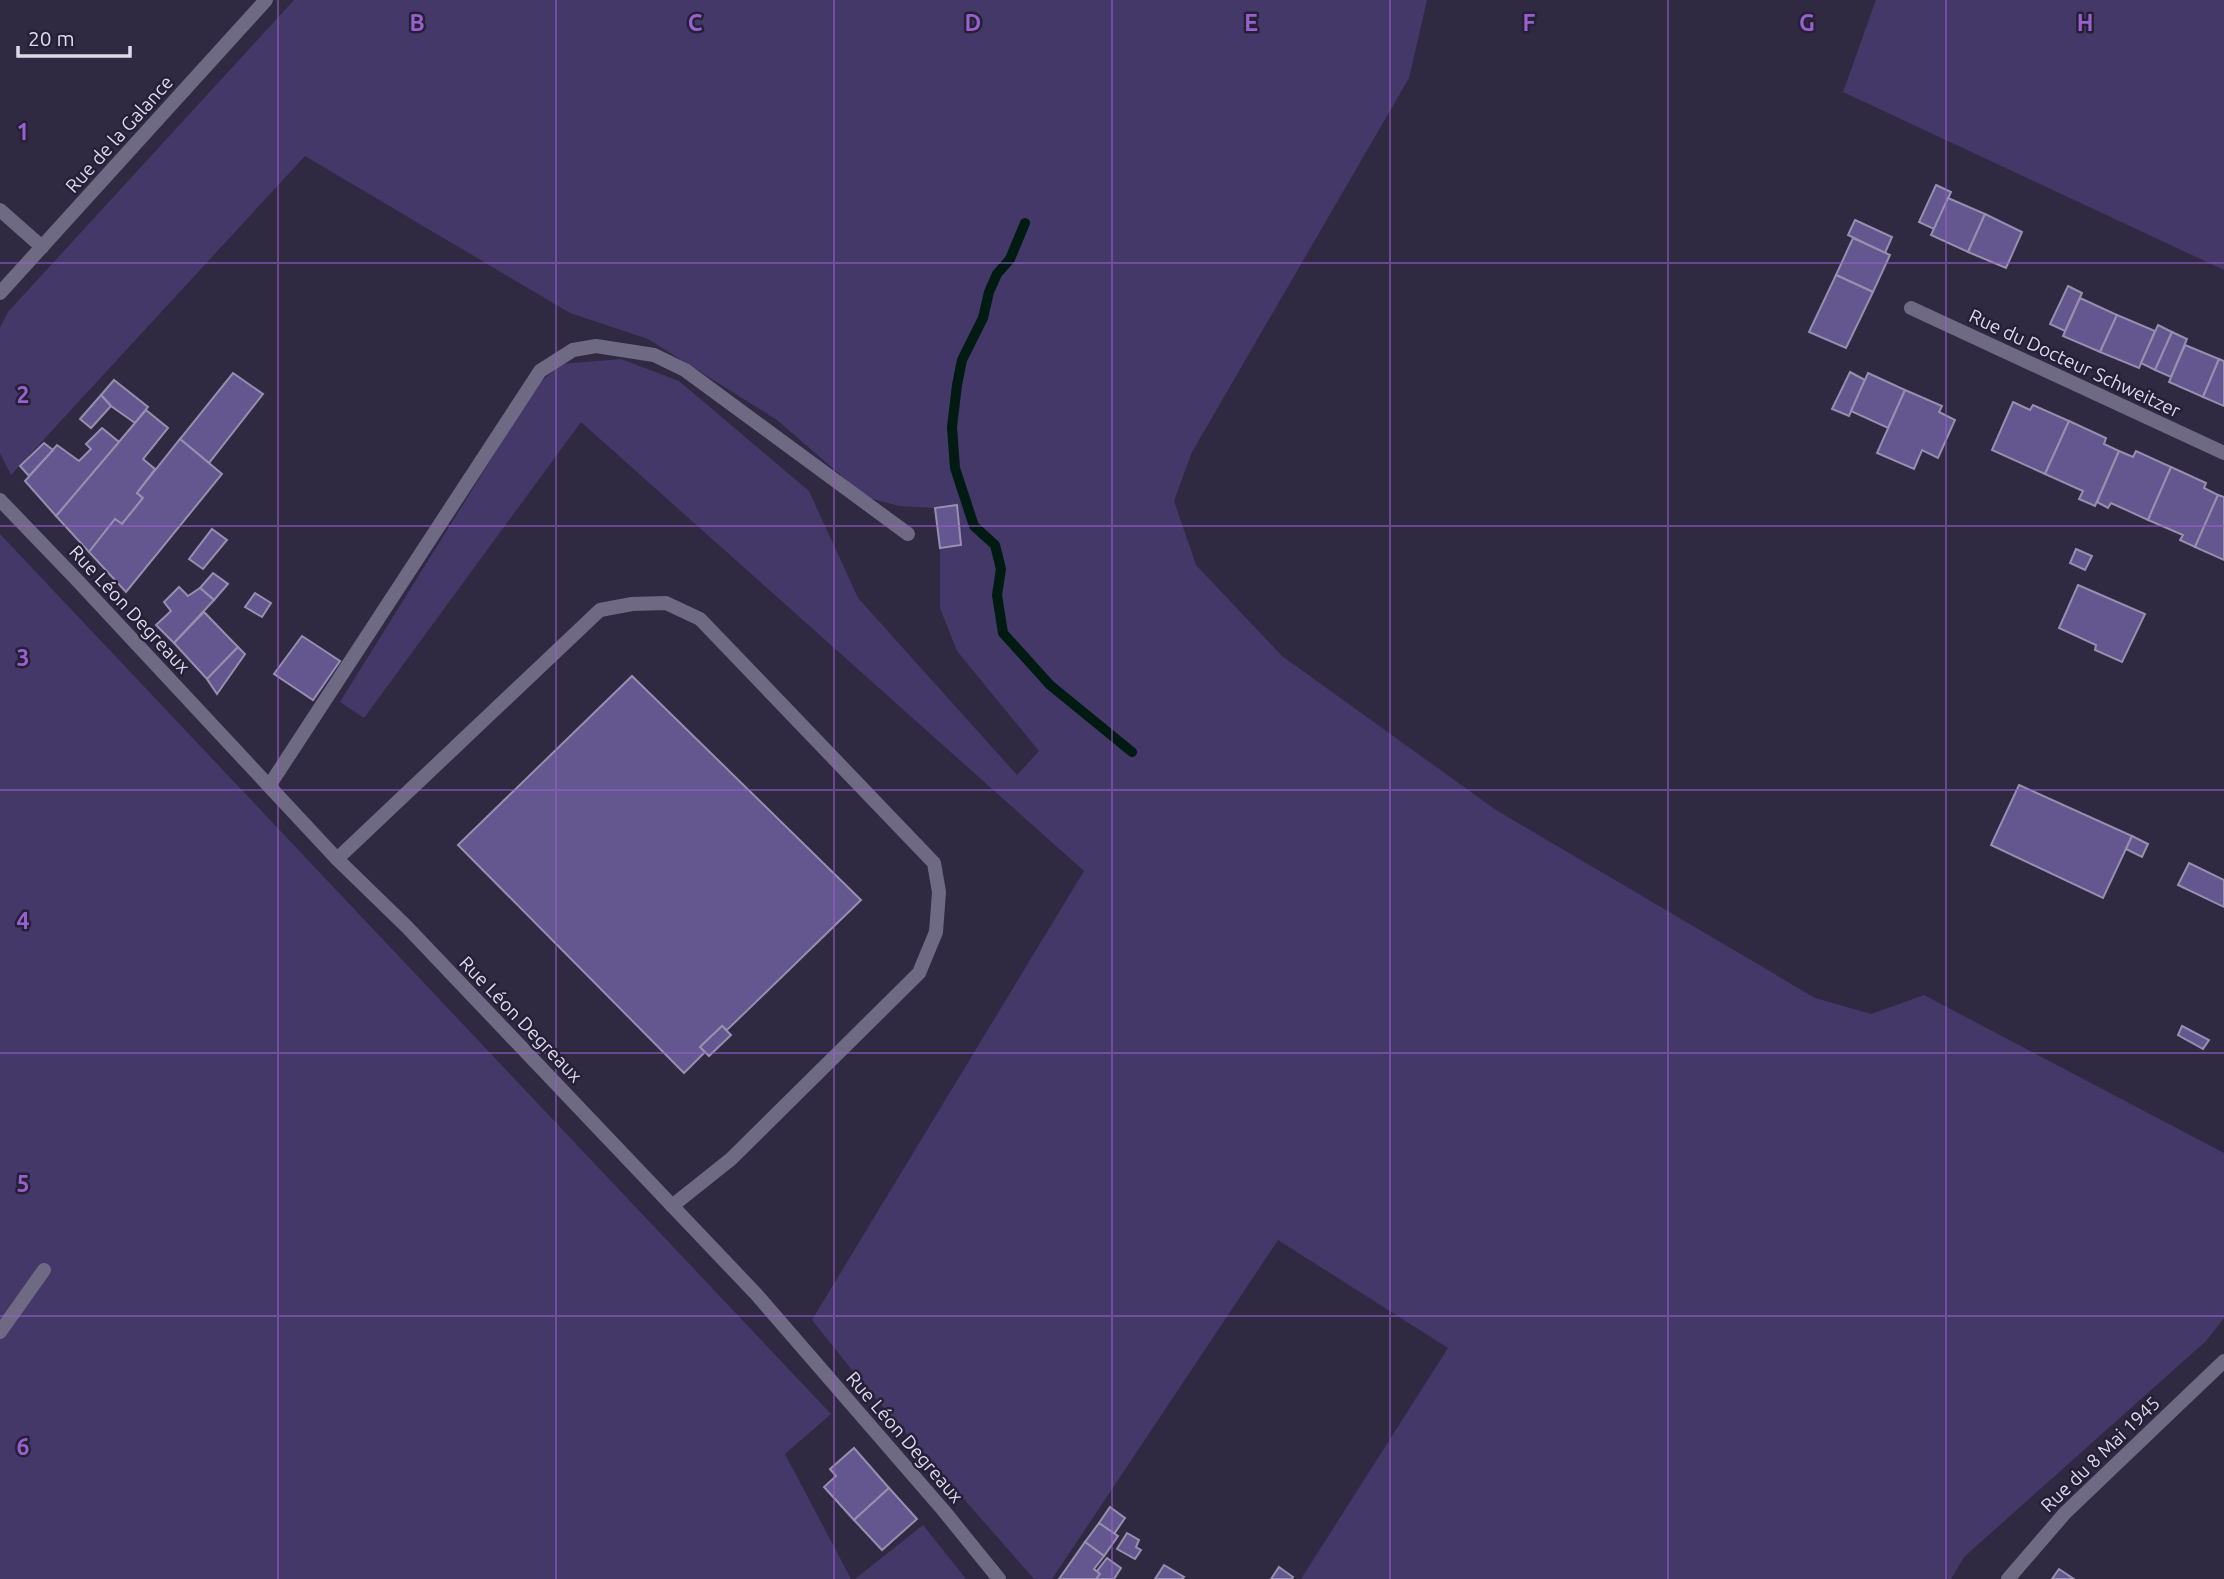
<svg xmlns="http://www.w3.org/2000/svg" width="2224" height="1579" viewBox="0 0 2224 1579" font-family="Ubuntu,sans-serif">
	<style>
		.green { fill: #443869 }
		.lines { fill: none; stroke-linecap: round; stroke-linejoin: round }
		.stream { stroke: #011a12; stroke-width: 10 }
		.building { fill: #645790; stroke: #9590ad; stroke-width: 2 }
		.service { stroke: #6f6a84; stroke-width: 14 }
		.minor { stroke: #6f6a84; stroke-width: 14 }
		.tertiary { stroke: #6f6a84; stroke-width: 14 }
		.grid { fill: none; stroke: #9860cc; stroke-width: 2; stroke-opacity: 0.55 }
		.labels { text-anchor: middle; stroke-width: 5; stroke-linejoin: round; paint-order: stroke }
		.street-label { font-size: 19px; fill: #dddaea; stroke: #252037 }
		.grid-label { font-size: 23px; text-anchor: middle; font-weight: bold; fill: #9860cc; stroke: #252037; stroke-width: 5; stroke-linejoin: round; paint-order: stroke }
	</style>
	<rect width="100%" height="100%" fill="#2f2a42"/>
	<g class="green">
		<polygon points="294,0 1427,0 1409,78 1192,452 1174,501 1196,565 1282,656 1496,810 1815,998 1871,1014 1924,995 2224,1153 2224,1318 2206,1341 1964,1557 1951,1579 1301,1579 1448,1348 1278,1240 1052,1579 1034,1579 864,1385 812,1320 1084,871 581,422 364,718 340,702 538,384 562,364 621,359 679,381 809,491 858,598 1017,775 1039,751 957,651 940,608 940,548 961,545 957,505 935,508 899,506 866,497 777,420 648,339 570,313 305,156 11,475 0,453 0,328 8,312"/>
		<polygon points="1876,0 2224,0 2224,270 1843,92"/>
		<polygon points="0,534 831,1414 785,1454 851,1579 0,1579"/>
		<polygon points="923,1525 966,1579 855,1579"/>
	</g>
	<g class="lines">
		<polyline class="stream" points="1025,223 1010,259 997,274 989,292 983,318 962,360 957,385 952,427 955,468 974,526 995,545 1001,569 997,595 1003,633 1050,685 1132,752"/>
	</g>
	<g class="building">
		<polygon points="1936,185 1951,192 1934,229 1919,222"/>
		<polygon points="1948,198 1985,214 1968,252 1931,235"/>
		<polygon points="1985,214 2022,232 2006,268 1968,252"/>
		<polygon points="1855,220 1892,237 1885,253 1848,235"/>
		<polygon points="1853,238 1890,255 1873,292 1836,275"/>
		<polygon points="1836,275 1873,292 1846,348 1809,332"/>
		<polygon points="2068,286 2082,293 2065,331 2050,324"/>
		<polygon points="2080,298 2117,315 2100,352 2063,336"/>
		<polygon points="2117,315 2155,331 2139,368 2100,352"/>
		<polygon points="2158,325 2172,332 2155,370 2141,363"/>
		<polygon points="2172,332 2187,339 2171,377 2155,370"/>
		<polygon points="2185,345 2219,359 2203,397 2169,382"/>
		<polygon points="2219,359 2224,361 2224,406 2203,397"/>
		<polygon points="1850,372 1865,380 1849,416 1832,409"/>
		<polygon points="233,373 263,394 209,463 180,439"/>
		<polygon points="1868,373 1905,390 1888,428 1851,411"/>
		<polygon points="114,380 148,407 135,423 111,406 101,395"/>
		<polygon points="1905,390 1942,406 1939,412 1955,420 1938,458 1922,450 1914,469 1877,453"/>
		<polygon points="101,395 111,406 91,428 80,419"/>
		<polygon points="2013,402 2030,410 2033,405 2069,421 2045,474 1992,450"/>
		<polygon points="146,410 168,428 143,459 155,469 137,493 143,498 122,524 115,519 89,552 56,516"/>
		<polygon points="2069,421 2106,438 2104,444 2119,451 2095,506 2079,499 2083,491 2045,474"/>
		<polygon points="102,428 119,442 56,516 25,481 57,445 79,461 91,449 86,444"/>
		<polygon points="180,439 222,474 126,592 89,552 115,519 122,524 143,498 137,493"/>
		<polygon points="44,443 53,450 29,476 20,466"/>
		<polygon points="2119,451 2133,457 2136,451 2171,467 2148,520 2111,503 2108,508 2097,502"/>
		<polygon points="2171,467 2206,483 2204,488 2218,495 2195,547 2180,540 2183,535 2148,520"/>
		<polygon points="2218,495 2224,497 2224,560 2195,547"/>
		<polygon points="957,505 961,545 940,548 935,508"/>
		<polygon points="212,529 227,540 203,569 189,559"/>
		<polygon points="2076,549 2092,556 2085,570 2070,563"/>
		<polygon points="213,573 228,584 214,600 200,588"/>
		<polygon points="2078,585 2145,614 2122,662 2095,650 2096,645 2059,628"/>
		<polygon points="179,587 188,596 200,588 214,600 174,643 156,625 171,611 164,602"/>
		<polygon points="255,593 271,603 262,617 245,607"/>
		<polygon points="204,612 238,647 207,679 174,643"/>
		<polygon points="302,636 340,661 313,700 274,674"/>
		<polygon points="238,647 245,654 217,694 207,679"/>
		<polygon points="632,676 861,900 727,1030 722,1026 700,1047 705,1052 684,1073 458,845"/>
		<polygon points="2019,785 2132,836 2103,898 1991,845"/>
		<polygon points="2132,836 2148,844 2142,857 2126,849"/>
		<polygon points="2189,863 2224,880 2224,907 2178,885"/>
		<polygon points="722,1026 731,1035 709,1056 700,1047"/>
		<polygon points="2182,1026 2209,1040 2203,1049 2178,1035"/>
		<polygon points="854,1448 889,1488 854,1520 824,1487 836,1476 830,1469"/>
		<polygon points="889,1488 917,1519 882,1550 854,1520"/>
		<polygon points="1110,1507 1125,1518 1114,1534 1099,1523"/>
		<polygon points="1099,1523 1118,1536 1104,1556 1085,1542"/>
		<polygon points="1127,1533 1139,1540 1136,1547 1141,1550 1135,1559 1117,1549"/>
		<polygon points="1085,1542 1104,1556 1094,1569 1100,1574 1096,1579 1059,1579"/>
		<polygon points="1107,1558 1121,1568 1114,1579 1096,1579 1100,1574 1097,1571"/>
		<polygon points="1164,1565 1184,1577 1182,1579 1155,1579"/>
		<polygon points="1279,1567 1293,1577 1292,1579 1271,1579"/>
		<polygon points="2059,1569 2074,1579 2052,1579"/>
	</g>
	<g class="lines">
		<g class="service">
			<polyline points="0,210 42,247"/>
			<polyline points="269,786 540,371 573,350 596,346 654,355 685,370 908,534"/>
			<polyline points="337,859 600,610 632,604 666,603 700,619 934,863 939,892 936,932 919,973 731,1159 672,1206"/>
			<polyline points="0,1332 44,1270"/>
		</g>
		<g class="minor">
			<polyline points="0,293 266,0"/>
			<polyline points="1911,308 2224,453"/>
			<polyline points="0,500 76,579 337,859 407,927 757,1295 944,1511 999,1579"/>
		</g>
		<polyline class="tertiary" points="2008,1579 2065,1513 2224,1361"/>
	</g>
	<path class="grid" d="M278,0V1579M556,0V1579M834,0V1579M1112,0V1579M1390,0V1579M1668,0V1579M1946,0V1579M0,263H2224M0,526H2224M0,790H2224M0,1053H2224M0,1316H2224"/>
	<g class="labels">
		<g class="street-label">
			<text transform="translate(119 134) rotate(-48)" y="7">Rue de la Galance</text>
			<text transform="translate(2075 363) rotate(25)" y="7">Rue du Docteur Schweitzer</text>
			<text transform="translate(130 609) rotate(47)" y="7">Rue Léon Degreaux</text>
			<text transform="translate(521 1019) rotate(46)" y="7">Rue Léon Degreaux</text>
			<text transform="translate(905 1437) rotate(49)" y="7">Rue Léon Degreaux</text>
			<text transform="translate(2100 1454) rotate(-44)" y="7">Rue du 8 Mai 1945</text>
		</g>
	</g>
	<g class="grid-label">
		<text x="417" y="31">B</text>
		<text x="695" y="31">C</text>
		<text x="973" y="31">D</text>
		<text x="1251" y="31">E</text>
		<text x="1529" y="31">F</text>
		<text x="1807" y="31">G</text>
		<text x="2085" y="31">H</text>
		<text x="23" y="140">1</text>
		<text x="23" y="403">2</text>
		<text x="23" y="666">3</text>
		<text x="23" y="929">4</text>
		<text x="23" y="1192">5</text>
		<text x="23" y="1455">6</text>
	</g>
	<path d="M18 46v10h112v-10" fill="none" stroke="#dddaea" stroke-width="3.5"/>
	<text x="28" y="46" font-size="21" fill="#dddaea" stroke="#252037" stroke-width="5" paint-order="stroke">20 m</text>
</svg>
